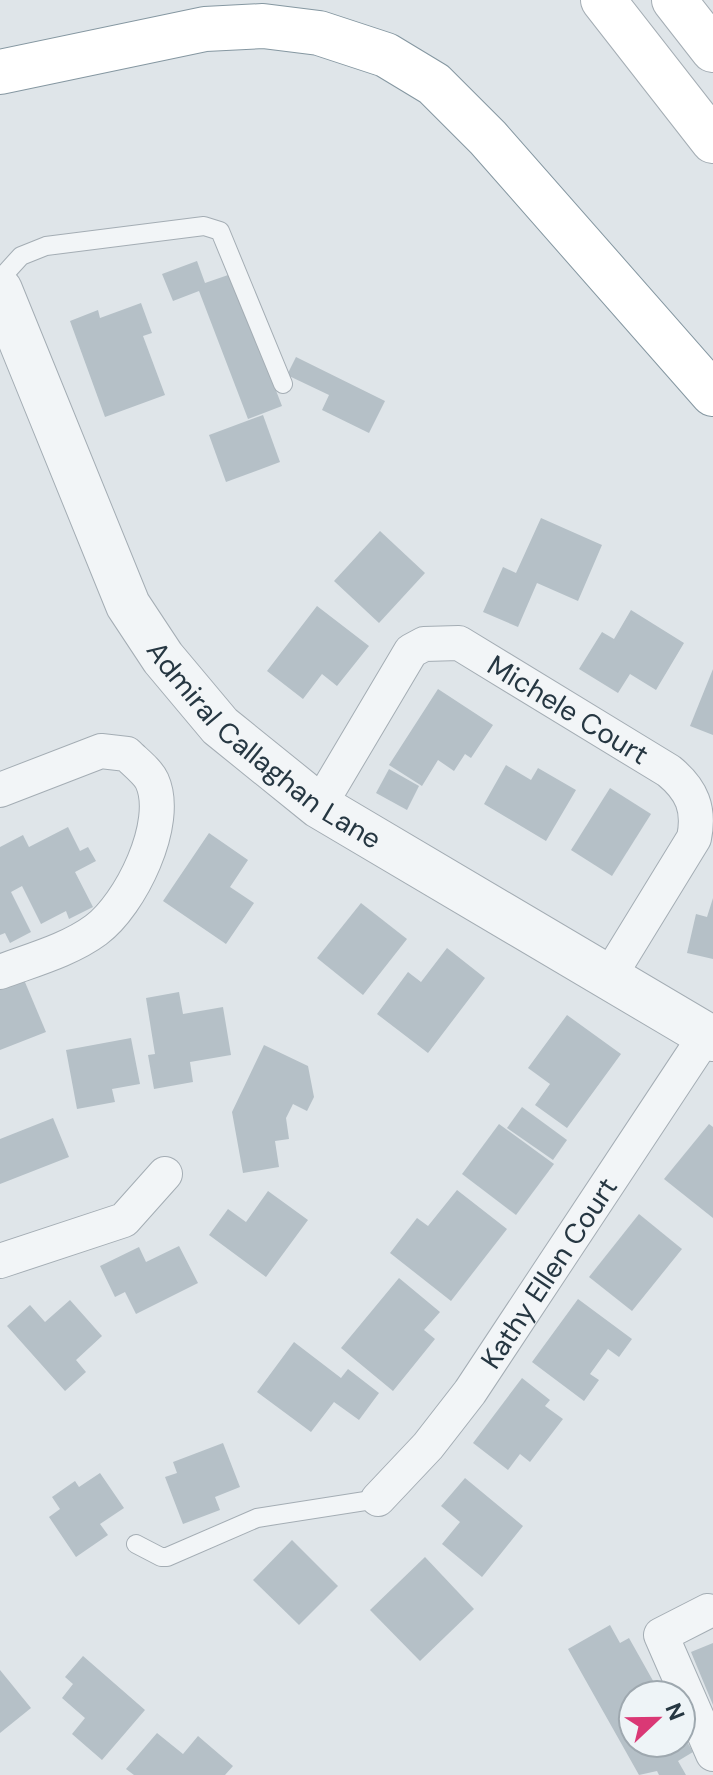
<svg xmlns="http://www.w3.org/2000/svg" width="713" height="1775" viewBox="0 0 713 1775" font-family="'DM Sans',sans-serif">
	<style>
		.building { fill: #b5c0c7 }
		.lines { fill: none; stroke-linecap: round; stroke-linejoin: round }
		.service-casing { stroke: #a4adb4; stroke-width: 20 }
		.minor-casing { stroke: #a4adb4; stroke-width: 36 }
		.tertiary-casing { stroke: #a4adb4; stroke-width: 46 }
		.secondary-casing { stroke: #a4adb4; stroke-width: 46 }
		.motorway-casing { stroke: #8597a1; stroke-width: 46 }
		.service { stroke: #f2f5f7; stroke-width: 18 }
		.minor { stroke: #f2f5f7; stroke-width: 34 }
		.tertiary { stroke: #f2f5f7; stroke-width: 44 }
		.secondary { stroke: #fff; stroke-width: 44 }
		.motorway { stroke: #fff; stroke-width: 44 }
		.labels { text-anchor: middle; stroke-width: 8; stroke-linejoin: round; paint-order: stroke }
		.street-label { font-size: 28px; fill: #263742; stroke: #eef4f7 }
	</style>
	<rect width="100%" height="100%" fill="#dfe5e9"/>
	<g class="building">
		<polygon points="197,261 205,283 231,274 282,406 248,419 199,291 173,301 162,274"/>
		<polygon points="141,303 152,333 143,336 165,395 105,417 70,321 98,310 100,318"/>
		<polygon points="296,357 385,401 369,433 322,410 329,395 287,375"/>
		<polygon points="263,415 280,462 226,482 209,435"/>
		<polygon points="541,518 602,545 578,601 537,583 518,627 483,612 503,567 516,573"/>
		<polygon points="380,531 425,573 379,623 334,581"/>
		<polygon points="317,606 369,646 337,686 322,674 303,699 267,671"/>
		<polygon points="631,610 684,643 656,690 630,674 618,693 579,669 602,632 614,639"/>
		<polygon points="713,669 713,735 690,726"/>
		<polygon points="438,689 493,725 471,758 465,754 454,771 438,760 422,786 389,765"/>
		<polygon points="506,765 531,780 538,768 576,790 546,841 484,804"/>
		<polygon points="389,769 419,786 407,810 376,793"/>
		<polygon points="610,788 651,814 612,876 571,850"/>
		<polygon points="68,827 80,851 88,847 96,861 75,872 93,907 69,919 66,911 41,924 22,886 11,892 31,932 10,943 5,933 0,935 0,847 23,835 29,847"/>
		<polygon points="209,833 248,860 230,887 254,903 226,944 163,901"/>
		<polygon points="713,898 713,959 687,953 696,914 707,917"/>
		<polygon points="361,903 407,939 363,995 317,958"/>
		<polygon points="447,948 485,978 428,1053 377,1014 408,972 421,982"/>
		<polygon points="22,975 46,1032 0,1050 0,984"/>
		<polygon points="179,992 183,1014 223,1007 231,1055 190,1062 193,1082 154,1089 148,1055 155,1054 146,998"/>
		<polygon points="567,1015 621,1054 567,1128 535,1105 550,1084 528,1068"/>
		<polygon points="131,1038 140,1084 112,1089 115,1102 77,1109 66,1050"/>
		<polygon points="264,1045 308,1066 314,1097 307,1111 293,1104 286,1118 289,1139 275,1141 279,1167 243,1173 232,1112"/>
		<polygon points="522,1107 567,1140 553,1160 507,1128"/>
		<polygon points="53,1118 69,1157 0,1184 0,1139"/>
		<polygon points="499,1124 554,1164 516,1215 462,1174"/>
		<polygon points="709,1124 713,1127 713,1218 664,1179"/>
		<polygon points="457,1190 507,1229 451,1301 390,1253 417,1218 428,1226"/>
		<polygon points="268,1191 308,1220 266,1277 209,1235 228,1209 246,1222"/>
		<polygon points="639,1214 682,1249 632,1311 589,1277"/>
		<polygon points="179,1246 198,1283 136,1314 125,1292 115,1297 100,1266 139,1247 146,1262"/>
		<polygon points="399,1278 440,1312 424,1330 435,1339 393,1391 341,1348"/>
		<polygon points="578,1299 632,1339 619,1357 608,1349 590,1374 599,1380 584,1401 532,1362"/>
		<polygon points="70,1300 102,1336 76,1360 86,1372 65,1391 7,1326 30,1305 45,1322"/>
		<polygon points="294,1342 341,1378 348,1369 379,1393 359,1420 334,1402 311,1432 257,1392"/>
		<polygon points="522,1378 550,1400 545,1406 563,1419 530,1462 520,1454 508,1470 473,1443"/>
		<polygon points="223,1443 240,1487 215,1497 220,1510 183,1524 165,1477 177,1473 173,1462"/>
		<polygon points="100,1473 124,1508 100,1524 108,1535 76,1557 49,1517 60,1509 52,1497 75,1481 79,1487"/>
		<polygon points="465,1478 523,1526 482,1577 442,1544 460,1522 441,1506"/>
		<polygon points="292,1540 338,1586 299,1625 253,1580"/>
		<polygon points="425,1557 474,1609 420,1661 370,1610"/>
		<polygon points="610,1625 620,1643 629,1638 661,1695 633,1695 633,1743 681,1743 681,1731 693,1752 678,1761 686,1775 659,1775 657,1771 639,1775 568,1649"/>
		<polygon points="713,1643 713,1705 691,1652"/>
		<polygon points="83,1656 145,1710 102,1760 72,1734 85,1718 62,1698 73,1684 65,1677"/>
		<polygon points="0,1670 31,1708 0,1733"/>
		<polygon points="157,1733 183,1754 198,1736 233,1766 225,1775 134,1775 126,1769"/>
	</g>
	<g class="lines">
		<defs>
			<g id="service">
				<polyline points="0,279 21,256 46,246 204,226 220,231 283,384"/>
				<polyline points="136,1544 161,1557 167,1557 257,1518 378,1499"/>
			</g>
			<g id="minor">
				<path d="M0,790L101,751L127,754C135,762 148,772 152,781C171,823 130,905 96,930C69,950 32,960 0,972"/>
				<path id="s1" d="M319,806L411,651L424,644L459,643L669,771C692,790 700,809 694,838L610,975"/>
				<polyline points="0,1261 124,1220 165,1174"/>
				<path id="s2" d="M378,1499L428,1446L470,1392L706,1035"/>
				<polyline points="708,1611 661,1635 713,1754"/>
			</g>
			<g id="tertiary">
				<path id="s3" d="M0,290L128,605L163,658L220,726L319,806L713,1039"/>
			</g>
			<g id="secondary">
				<polyline points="603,0 713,141"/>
				<polyline points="674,0 713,50"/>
			</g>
			<polyline id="motorway" points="0,72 205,29 263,26 319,33 386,55 434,84 488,138 713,394"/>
		</defs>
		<use href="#service" class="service-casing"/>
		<use href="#minor" class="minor-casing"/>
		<use href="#tertiary" class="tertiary-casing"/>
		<use href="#secondary" class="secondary-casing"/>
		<use href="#motorway" class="motorway-casing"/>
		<use href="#service" class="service"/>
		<use href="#minor" class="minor"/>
		<use href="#tertiary" class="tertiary"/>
		<use href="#secondary" class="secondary"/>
		<use href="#motorway" class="motorway"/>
	</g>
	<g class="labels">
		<g class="street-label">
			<text dy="10" stroke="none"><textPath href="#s1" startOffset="358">Michele Court</textPath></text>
			<text dy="10" stroke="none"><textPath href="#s3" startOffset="538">Admiral Callaghan Lane</textPath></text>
			<text dy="10" stroke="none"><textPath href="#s2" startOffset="284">Kathy Ellen Court</textPath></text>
		</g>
	</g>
	<g transform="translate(657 1719) rotate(68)"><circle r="38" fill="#eef4f7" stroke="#9ea8af" stroke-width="2"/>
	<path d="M0-6L14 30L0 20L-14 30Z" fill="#da3875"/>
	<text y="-12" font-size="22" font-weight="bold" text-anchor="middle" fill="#263742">N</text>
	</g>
</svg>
